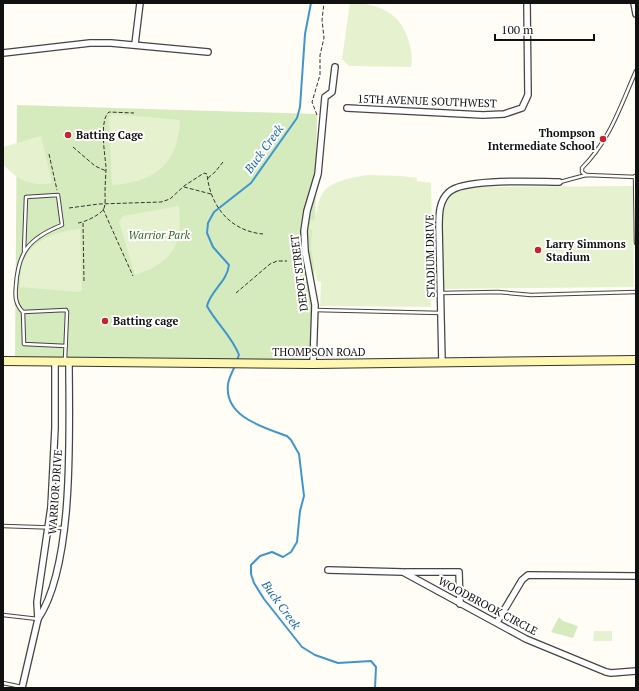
<svg xmlns="http://www.w3.org/2000/svg" width="639" height="691" viewBox="0 0 639 691" font-family="'PT Serif',serif">
	<style>
		.green { fill: #d5ebbd }
		.pitch { fill: #e6f2cf }
		.lines { fill: none; stroke-linecap: round; stroke-linejoin: round }
		.stream { stroke: #3f96cf; stroke-width: 2 }
		.lane-casing { stroke: #444; stroke-width: 4.5 }
		.street-casing { stroke: #444; stroke-width: 8 }
		.secondary-casing { stroke: #333; stroke-width: 10 }
		.path { stroke: #333; stroke-width: 1; stroke-dasharray: 4 2; stroke-linecap: butt }
		.lane { stroke: #fff; stroke-width: 2.5 }
		.street { stroke: #fff; stroke-width: 5.5 }
		.secondary { stroke: #fff6b0; stroke-width: 8 }
		.poi-dot { fill: #c4262e; stroke: #fff; stroke-width: 1.5 }
		.labels { text-anchor: middle; stroke-width: 4; stroke-linejoin: round; paint-order: stroke }
		.street-label { font-size: 11px; fill: #111; stroke: #fff }
		.poi-label { font-size: 11px; font-weight: bold; fill: #111; stroke: #fff; text-anchor: start }
		.park-label { font-size: 11px; font-style: italic; fill: #2f6b1f; stroke: #fff }
		.water-label { font-size: 12px; font-style: italic; fill: #1768a6; stroke: #fff }
	</style>
	<rect width="100%" height="100%" fill="#fffdf5"/>
	<g class="green">
		<polygon points="17,105 317,114 313,364 15,357"/>
		<polygon points="559,617 563,621 578,626 573,638 551,632"/>
	</g>
	<g class="pitch">
		<path d="M350,3C379,3 401,13 409,42C411,50 413,59 411,67L349,66L342,59Z"/>
		<path d="M113,114L180,120C178,165 154,182 112,185L109,118Z"/>
		<path d="M41,136L52,183C31,187 17,180 3,164V147Z"/>
		<path d="M368,175L402,176L417,178V181L431,183L433,265L431,307L320,306L321,282L317,281L311,248L312,230L309,229L311,220L314,221C317,213 318,201 322,194C329,181 354,177 368,175Z"/>
		<path d="M633,186L634,287L443,289L442,213C445,193 453,191 472,187Z"/>
		<path d="M179,206C183,246 172,262 135,275L119,222L123,216Z"/>
		<path d="M80,229L82,290L79,292L20,287C21,278 20,268 24,259C35,238 59,231 80,229Z"/>
		<polygon points="594,631 612,631 612,641 593,641"/>
	</g>
	<g class="lines">
		<g class="stream">
			<path d="M237,360L239,355C232,336 216,323 207,306C211,290 227,282 229,265L213,247L207,233L208,223L214,212L251,183L297,118L300,107L305,34L311,3"/>
			<path d="M235,366C232,372 229,378 228,384C224,417 263,427 287,436L291,440L299,454L304,496L300,511L297,542L291,552L283,557L272,552L260,556L251,565V574L254,583L264,599L302,647L315,655L338,663L371,661L376,667L375,688"/>
		</g>
		<defs>
			<g id="lane">
				<path d="M586,175L582,172V168C610,140 620,107 636,71"/>
				<polyline points="635,176 636,243"/>
				<polyline points="560,182 586,175 636,177"/>
				<polyline points="441,293 498,292 531,295 636,292"/>
				<polyline points="315,310 441,313"/>
				<path d="M23,312C15,304 15,296 16,286C18,252 29,238 62,225L58,195L26,197L24,251"/>
				<polyline points="65,360 67,312 66,310 23,312 24,344 66,346"/>
				<polyline points="3,526 64,528"/>
				<polyline points="3,615 38,619"/>
				<polyline points="3,683 22,687"/>
			</g>
			<g id="street">
				<polyline points="634,3 636,14"/>
				<polyline points="135,44 140,3"/>
				<polyline points="3,53 90,43 111,43 208,52"/>
				<polyline points="347,108 483,115 504,114 522,108 528,95 527,3"/>
				<path d="M442,362L439,227C439,214 439,201 449,192C464,178 537,182 559,182"/>
				<polyline points="313,364 315,305 305,251 304,231 307,211 318,174 325,97 332,92 335,67"/>
				<polyline points="328,570 403,572 526,639 606,672 611,673 636,671"/>
				<polyline points="406,572 459,572 460,604"/>
				<path d="M38,619C75,564 69,429 69,362"/>
				<polyline points="497,622 522,580 528,575 636,576"/>
				<polyline points="22,688 38,619 37,602 51,507 55,428 55,362"/>
			</g>
			<polyline id="secondary" points="3,361 313,364 636,360"/>
		</defs>
		<use href="#lane" class="lane-casing"/>
		<use href="#street" class="street-casing"/>
		<use href="#secondary" class="secondary-casing"/>
		<g class="path">
			<polyline points="317,115 312,102 320,75 320,55 324,38 322,20 324,3"/>
			<polyline points="73,147 95,166 106,171"/>
			<polyline points="49,154 57,190"/>
			<polyline points="208,178 215,172 223,162"/>
			<polyline points="184,187 211,194"/>
			<path d="M69,208L99,204L161,202L170,199L184,186L204,173L207,174C210,206 230,231 263,234"/>
			<polyline points="103,209 133,276"/>
			<path d="M78,223C85,222 98,216 103,210C106,206 105,197 105,192C105,184 106,175 106,167C105,155 99,120 109,112L134,113"/>
			<polyline points="83,223 84,281"/>
			<polyline points="236,293 270,264 277,261 287,261"/>
		</g>
		<use href="#lane" class="lane"/>
		<use href="#street" class="street"/>
		<use href="#secondary" class="secondary"/>
	</g>
	<g class="poi-dot">
		<circle cx="68" cy="135" r="4"/>
		<circle cx="603" cy="139" r="4"/>
		<circle cx="538" cy="250" r="4"/>
		<circle cx="105" cy="321" r="4"/>
	</g>
	<g class="labels">
		<g class="street-label">
			<text transform="translate(427 101) rotate(2)" y="4">15TH AVENUE SOUTHWEST</text>
			<text transform="translate(430 256) rotate(-91)" y="4">STADIUM DRIVE</text>
			<text transform="translate(299 273) rotate(-97)" y="4">DEPOT STREET</text>
			<text x="319" y="356">THOMPSON ROAD</text>
			<text transform="translate(55 492) rotate(-86)" y="4">WARRIOR DRIVE</text>
			<text transform="translate(488 606) rotate(28)" y="4">WOODBROOK CIRCLE</text>
		</g>
		<g class="poi-label">
			<text x="595" y="137" text-anchor="end">Thompson<tspan x="595" dy="13">Intermediate School</tspan></text>
			<text x="76" y="139">Batting Cage</text>
			<text x="546" y="248">Larry Simmons<tspan x="546" dy="13">Stadium</tspan></text>
			<text x="113" y="325">Batting cage</text>
		</g>
		<g class="park-label">
			<text x="159" y="239">Warrior Park</text>
		</g>
		<g class="water-label">
			<text transform="translate(264 149) rotate(-54)" y="4">Buck Creek</text>
			<text transform="translate(281 605) rotate(54)" y="4">Buck Creek</text>
		</g>
	</g>
	<rect width="639" height="691" fill="none" stroke="#111111" stroke-width="8"/>
	<path d="M495 34v6h99v-6" fill="none" stroke="#111111" stroke-width="2"/>
	<text x="501" y="34" font-size="12" fill="#111111" stroke="#ffffff" stroke-width="3" paint-order="stroke">100 m</text>
</svg>
